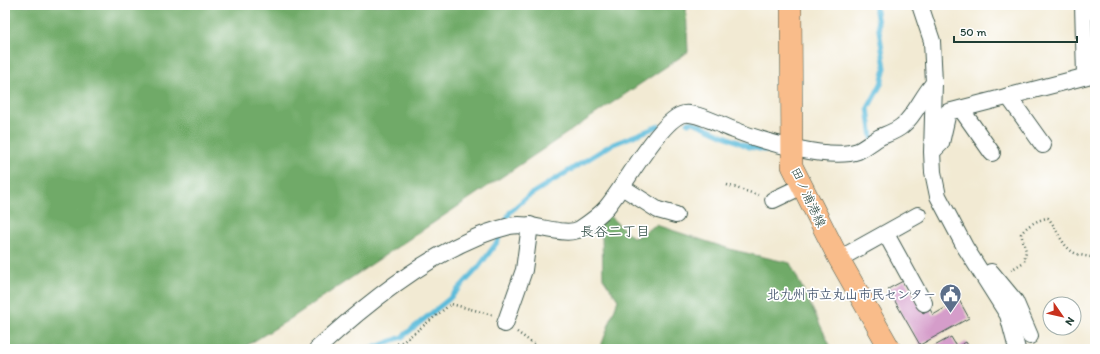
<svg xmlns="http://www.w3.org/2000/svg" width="1100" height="354" viewBox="0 0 1100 354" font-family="Itim,'Klee One',sans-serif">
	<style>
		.forest { fill: #70aa68; stroke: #48744e }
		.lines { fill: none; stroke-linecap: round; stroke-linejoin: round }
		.stream { stroke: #5cbbda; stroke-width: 5 }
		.building { fill: #d59dca }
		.minor-casing { stroke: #3f574c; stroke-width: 18 }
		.major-casing { stroke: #3f574c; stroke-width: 22 }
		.path { stroke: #3f574c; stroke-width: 2.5; stroke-dasharray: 1 3; stroke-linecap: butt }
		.minor { stroke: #fff; stroke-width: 16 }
		.major { stroke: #f9bc8a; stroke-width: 21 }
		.labels { text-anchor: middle; stroke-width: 3.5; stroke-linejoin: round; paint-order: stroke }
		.street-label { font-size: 13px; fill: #1f3d34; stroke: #fff }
		.service-label { font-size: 13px; font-weight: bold; fill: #4e5e75; stroke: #fff; text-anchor: end }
		.neighbourhood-label { font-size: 14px; fill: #1f3d34; stroke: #fff }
	</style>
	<rect width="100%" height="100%" fill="#fff"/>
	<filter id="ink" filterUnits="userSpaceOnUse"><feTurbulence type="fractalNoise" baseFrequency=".025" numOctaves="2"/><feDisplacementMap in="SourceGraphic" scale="8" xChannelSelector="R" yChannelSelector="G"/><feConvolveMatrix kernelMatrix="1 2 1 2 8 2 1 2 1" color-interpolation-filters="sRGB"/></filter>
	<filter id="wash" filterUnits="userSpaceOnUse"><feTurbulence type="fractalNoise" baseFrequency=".012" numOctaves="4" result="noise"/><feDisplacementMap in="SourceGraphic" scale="16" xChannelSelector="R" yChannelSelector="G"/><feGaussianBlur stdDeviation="0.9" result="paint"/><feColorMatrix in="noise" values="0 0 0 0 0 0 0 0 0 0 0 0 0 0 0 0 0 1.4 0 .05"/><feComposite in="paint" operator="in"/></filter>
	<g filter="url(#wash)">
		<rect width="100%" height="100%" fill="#f2ead3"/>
		<g class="forest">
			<polygon points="5,5 686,5 688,52 287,321 241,349 5,349"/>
			<polygon points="608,215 634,238 656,225 733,250 790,263 830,345 827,349 600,349 618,300 603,278 602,238 592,228"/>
		</g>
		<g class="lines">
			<g class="stream">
				<polyline points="688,123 693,122 749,147 780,153"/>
				<polyline points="872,138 868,108 881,84 885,68 875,5"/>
				<polyline points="505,223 510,212 528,196 611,145 659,126"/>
				<polyline points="370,349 402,337 449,299 478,268 498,241 499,233"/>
			</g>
		</g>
		<g id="blocks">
			<g class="building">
				<polygon points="905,280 923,313 930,309 933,315 959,300 969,318 920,345 888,289"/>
				<polygon points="951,337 957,347 966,342 970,349 929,349"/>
			</g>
		</g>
	</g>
	<g filter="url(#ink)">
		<use href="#blocks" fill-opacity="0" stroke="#3f574c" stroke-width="1"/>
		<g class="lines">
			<defs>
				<g id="minor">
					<polyline points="920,5 932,41 934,83 932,152 933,172 938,196 965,247 1008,315 1017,349"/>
					<polyline points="1083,5 1085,75"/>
					<polyline points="1008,96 1043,145"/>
					<polyline points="961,109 992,153"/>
					<polyline points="935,149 941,143 948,112 1095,74"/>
					<polyline points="622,187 658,210 676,215"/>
					<polyline points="773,200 792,191"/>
					<polyline points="886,234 924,303"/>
					<polyline points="839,259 918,215"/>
					<polyline points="991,272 1015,301 1030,336"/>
					<polyline points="505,324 524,270 530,225"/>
					<path d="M317,349C368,302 442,242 510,226C531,221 564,238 580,229C589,223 599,216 606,208C623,189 661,118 684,114C696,112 723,126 734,130C761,141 830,161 858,151C865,148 873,141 880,137C887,134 897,131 903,125C916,114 922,96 934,83"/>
				</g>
				<polyline id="major" points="791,5 792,166 839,259 890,349"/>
			</defs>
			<use href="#minor" class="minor-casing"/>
			<use href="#major" class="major-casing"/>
			<g class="path">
				<polyline points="727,185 758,195"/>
				<path d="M1011,270L1024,262L1026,251L1021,234C1026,226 1039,219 1048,218C1057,228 1061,245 1073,252C1079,256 1088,256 1095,258"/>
				<polyline points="517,332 534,344 531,349"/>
				<polyline points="390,347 404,341 451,304 493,315"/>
			</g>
			<use href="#minor" class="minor"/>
			<use href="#major" class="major"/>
		</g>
	</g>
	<defs>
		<symbol id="civic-pin" viewBox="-11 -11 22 30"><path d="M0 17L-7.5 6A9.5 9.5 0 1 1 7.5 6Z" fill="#5c6f8a" stroke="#fff"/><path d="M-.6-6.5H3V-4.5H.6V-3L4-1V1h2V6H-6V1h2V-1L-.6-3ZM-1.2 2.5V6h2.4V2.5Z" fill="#fff"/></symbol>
	</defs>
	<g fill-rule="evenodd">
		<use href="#civic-pin" x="938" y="282" width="25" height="34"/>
	</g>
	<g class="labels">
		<g class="street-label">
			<text transform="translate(809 197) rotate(65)" y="5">田ノ浦港線</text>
		</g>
		<g class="service-label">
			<text x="936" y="299">北九州市立丸山市民センター</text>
		</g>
		<g class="neighbourhood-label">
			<text x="615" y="236">長谷二丁目</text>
		</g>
	</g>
	<rect width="1100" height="354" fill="none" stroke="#fff" stroke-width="20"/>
	<g transform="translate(1062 316) rotate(124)"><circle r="19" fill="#ffffff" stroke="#a5b1ae"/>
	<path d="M0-3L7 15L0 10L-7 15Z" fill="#c8321e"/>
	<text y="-6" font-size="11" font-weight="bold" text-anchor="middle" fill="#1f3d34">N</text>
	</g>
	<path d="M954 36v6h123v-6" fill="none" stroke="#1f3d34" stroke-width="2"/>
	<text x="960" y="36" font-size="12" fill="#1f3d34" stroke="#ffffff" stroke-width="3" paint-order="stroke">50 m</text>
</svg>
